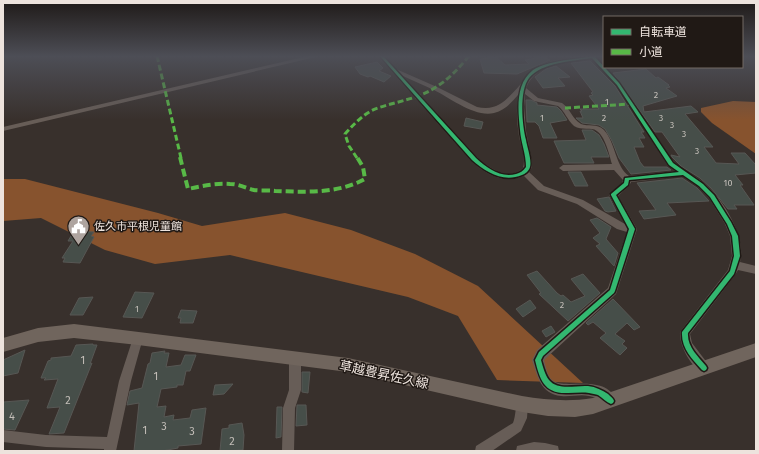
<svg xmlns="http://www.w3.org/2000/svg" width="759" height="454" viewBox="0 0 759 454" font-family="'Fira Sans','Noto Sans JP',sans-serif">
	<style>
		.forest { fill: #87532e }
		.building { fill: #464e49; stroke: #575754 }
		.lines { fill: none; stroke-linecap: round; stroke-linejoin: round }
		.minor { fill: #675d57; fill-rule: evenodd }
		.major { fill: #70655d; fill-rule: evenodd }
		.quiet-far1 { stroke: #58b947; stroke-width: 3; stroke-dasharray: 6 3; stroke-linecap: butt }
		.quiet { stroke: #58b947; stroke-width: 4; stroke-dasharray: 8 4; stroke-linecap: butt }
		.cycleway-casing { stroke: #201915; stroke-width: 3 }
		.cycleway { fill: #33b770; fill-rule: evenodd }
		.labels { text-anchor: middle; stroke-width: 3; stroke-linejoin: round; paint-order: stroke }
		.number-label { font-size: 9px; fill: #c3beb8 }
		.poi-label { font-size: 11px; fill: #ede3dd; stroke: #201915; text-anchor: start }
		.near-number-label { font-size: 11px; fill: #c3beb8 }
		.near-street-label { font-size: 13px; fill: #ede3dd; stroke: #201915 }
	</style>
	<rect width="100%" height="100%" fill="#38302c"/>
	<g class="forest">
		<polygon points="733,101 756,102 756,154 712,123 701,112 701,108"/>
		<polygon points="3,179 25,179 158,213 202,226 285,213 351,230 415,254 478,286 583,383 497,380 458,316 408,297 230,255 155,264 105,250 41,218 3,221"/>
	</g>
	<g class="building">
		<polygon points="496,57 505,65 529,64 525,60 543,57 550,60 517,74 484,73 480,59"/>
		<polygon points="590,61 615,86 644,132 641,132 645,138 639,138 644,147 634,147 640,162 644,167 667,167 671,170 631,174 619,158 612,141 605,129 599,125 582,123 576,118 583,118 580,111 582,111 580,109 599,109 589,96 593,95 591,93 593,92 571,63"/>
		<polygon points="377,62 383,68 379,71 391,76 384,82 370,76 368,77 360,74 355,67"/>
		<polygon points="556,66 570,77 558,78 565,86 543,88 535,77 546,69"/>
		<polygon points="646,69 656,78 658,77 669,85 668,85 670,87 666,88 677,96 643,106 644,112 691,106 698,112 685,114 713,147 704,147 716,163 739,164 731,153 745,153 756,165 756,173 735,175 743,185 740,185 754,205 734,205 737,209 728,209 711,188 700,178 681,166 672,157 671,155 680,157 662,132 655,132 613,73"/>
		<polygon points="526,100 531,100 537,103 537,105 557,107 561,111 567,120 550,123 557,138 543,138 539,126 535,122 527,122"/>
		<polygon points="466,118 483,122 481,129 464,126"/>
		<polygon points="582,130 592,130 599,135 604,144 609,157 591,157 594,163 564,163 554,141 586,140"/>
		<polygon points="568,172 581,172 588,186 575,186"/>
		<polygon points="682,178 697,188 709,201 667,203 676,215 644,219 639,211 656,210 637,183"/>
		<polygon points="609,197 616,211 608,212 605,211 597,199"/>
		<polygon points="597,218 611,227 606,239 618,253 614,266 596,246 600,244 593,238 600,233 590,220"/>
		<polygon points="74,231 94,232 91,236 94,237 80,263 63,262 65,258 62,258 73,241 68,241"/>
		<polygon points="537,271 557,293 561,296 563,295 571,302 585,296 571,279 583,274 600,293 568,321 539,294 541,293 527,275"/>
		<polygon points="135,292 154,293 142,318 123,317"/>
		<polygon points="93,297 83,315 70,315 79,298"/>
		<polygon points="613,299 640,327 634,330 627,323 615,334 625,341 622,344 627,348 620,355 600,338 606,333 593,322 588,325 586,323"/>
		<polygon points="530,300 536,308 523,317 516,309"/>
		<polygon points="181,310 197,311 193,323 180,323 181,318 178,318"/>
		<polygon points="551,326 555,332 546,337 542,331"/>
		<polygon points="93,344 93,345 97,345 90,364 92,363 64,433 49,434 60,407 47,408 58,379 44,380 46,378 41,378 48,361 51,360 51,358 71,356 76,345"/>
		<polygon points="25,350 18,373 3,376 3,360"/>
		<polygon points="165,351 164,353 169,353 166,367 181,365 185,355 196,355 190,371 186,371 183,385 177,385 177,387 161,389 157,407 166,406 164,417 174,415 173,420 190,418 192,410 206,408 201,444 178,446 178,448 162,451 134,451 139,403 127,405 130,391 142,388 148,364 150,363 152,353"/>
		<polygon points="302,372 310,372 308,393 302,392"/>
		<polygon points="233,384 224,394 213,395 215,385"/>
		<polygon points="29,400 15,430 3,429 3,402"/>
		<polygon points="297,405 306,405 307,425 296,426"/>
		<polygon points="277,407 282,407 281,437 276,438"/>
		<polygon points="242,423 244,435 243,450 220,451 222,429 229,428 229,425"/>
	</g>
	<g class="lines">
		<g class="minor">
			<polygon points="308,56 320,56 3,131 3,127"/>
			<path d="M378,56H385L396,69L437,87L477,107C498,112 507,99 520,85C525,80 525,74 533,69C549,58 583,56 602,56L597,58L604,67H606C625,88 640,112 656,136C662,144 667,154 673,161C681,170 694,175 703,182C722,197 747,237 740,262L756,266V274L738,270L735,275L690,334L692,343L708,364L710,368L708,372L704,374C691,368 679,345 680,332L728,270L732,256L730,236L725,224L709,198L698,187L682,176L631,182L629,186L618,196L637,229L617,291L616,294L544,360C546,367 547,375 552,380C564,391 605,372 617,401L615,405L611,407C603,404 598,397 589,396C580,394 571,397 561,396C541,394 537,376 532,360L537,350L608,288L627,232L617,229L577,204L538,190L524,176C503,184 487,175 471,161ZM592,59L616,85L668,166L675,171L629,176C615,166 616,143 604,130C597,123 588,127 581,124C572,119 570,108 562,103L538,98L526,88C537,61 567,63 592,59ZM403,76C413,81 424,85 434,90C450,98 476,118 494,113C505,110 511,103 518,95C516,108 517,123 519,136C521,147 526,158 523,168C508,182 489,168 477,157ZM525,94L534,101L558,106C565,111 567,120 574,126C580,130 586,128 592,129C605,131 609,155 612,164L563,165L559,168L563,171L614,170L623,180L622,183L609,195L625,224L583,200L544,186L529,172L532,167V163L526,131L524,107Z"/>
			<polygon points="138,333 142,334 143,338 131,381 116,451 104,451 104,449 46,447 3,442 3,430 46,435 107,437 119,381 133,338 134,334"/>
			<polygon points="295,353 299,354 301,358 301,390 295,408 294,451 282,451 283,408 289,390 289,358 291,354"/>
			<path d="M522,398L526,400L528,404L527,418L521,431L492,451H475L476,446L513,423C516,415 515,407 518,400Z"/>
			<polygon points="534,442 545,443 558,446 559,451 516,451 517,446"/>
		</g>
		<path class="major" d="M74,324L348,358L522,396C546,400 569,402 593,398L756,343V357L593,414L575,417L548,416L522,412L348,372L138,345L74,338L38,342L3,352V338L38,328Z"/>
		<g class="quiet-far1">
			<polyline points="157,56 181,158"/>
			<polyline points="565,108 631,104"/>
			<path d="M357,158L349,146L345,134C354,124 365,112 378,108C398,101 418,99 436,87C449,79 459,68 469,56"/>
		</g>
		<path class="quiet" d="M180,157L188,189C202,186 216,183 230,184C239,184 246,188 254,190C260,191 269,190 275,191C305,192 338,194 365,179L363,167L357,157"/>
		<defs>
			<path id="cycleway" d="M380,56H383L476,158C487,168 500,178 516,174C520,173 523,171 526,167C526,154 521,143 520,130C518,110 515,84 533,70C542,64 555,62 566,60C577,59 588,56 599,56L595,57L619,83L673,163L703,184L714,195L731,222L738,236L740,256L734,274L688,333C687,347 698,356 706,366L707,368L706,370L704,371L702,370C692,359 681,348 682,332L730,271L734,256L732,236L727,224L710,197L699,186L683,175L629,180L628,185L616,195L635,229L615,291L614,293L543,356L541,360C543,367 545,375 549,380C558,391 576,385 588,386C596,387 602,390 608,394C611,397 613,398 614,401L613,403L611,404C606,402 603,398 598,395C596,394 592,394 589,393C582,392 575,393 568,393C544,394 540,380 535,360L539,352L610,290L629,229L611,195V194L624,183L625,178L679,172L669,165L617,85L592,58C573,61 542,62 529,78C519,91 522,125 526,140C527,147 532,160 530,167C529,171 525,174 522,175C503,183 486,172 472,160Z"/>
		</defs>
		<use href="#cycleway" class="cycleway-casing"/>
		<use href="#cycleway" class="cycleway"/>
	</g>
	<linearGradient id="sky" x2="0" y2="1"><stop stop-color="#1f1a18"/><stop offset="0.47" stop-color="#4d4e56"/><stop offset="1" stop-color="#4d4e56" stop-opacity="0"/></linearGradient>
	<rect width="759" height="120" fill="url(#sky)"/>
	<defs>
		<symbol id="civic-pin" viewBox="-11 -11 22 30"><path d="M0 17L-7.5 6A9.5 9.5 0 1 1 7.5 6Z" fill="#aea49f" stroke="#201915"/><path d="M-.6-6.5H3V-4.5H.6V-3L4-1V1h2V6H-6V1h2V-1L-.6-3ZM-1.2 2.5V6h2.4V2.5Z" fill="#fff"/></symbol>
	</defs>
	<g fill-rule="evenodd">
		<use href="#civic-pin" x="66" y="214" width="25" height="34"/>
	</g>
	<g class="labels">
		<g class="number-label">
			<text x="656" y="98">2</text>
			<text x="607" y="105">1</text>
			<text x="542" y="121">1</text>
			<text x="604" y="121">2</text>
			<text x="661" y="121">3</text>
			<text x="672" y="128">3</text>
			<text x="684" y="137">3</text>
			<text x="697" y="154">3</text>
			<text x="728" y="186">10</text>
			<text x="562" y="308">2</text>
			<text x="137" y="312">1</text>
		</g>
		<g class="poi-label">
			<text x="94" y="230">佐久市平根児童館</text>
		</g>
		<g class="near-number-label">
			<text x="83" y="364">1</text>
			<text x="156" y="380">1</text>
			<text x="68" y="404">2</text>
			<text x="12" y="420">4</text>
			<text x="164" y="430">3</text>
			<text x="145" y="434">1</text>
			<text x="192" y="435">3</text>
			<text x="232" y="445">2</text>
		</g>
		<g class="near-street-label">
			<text transform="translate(384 374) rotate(12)" y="5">草越豊昇佐久線</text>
		</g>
	</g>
	<rect width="759" height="454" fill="none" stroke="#ede3dd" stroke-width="8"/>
	<rect x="603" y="16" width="140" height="52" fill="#201915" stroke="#726a65"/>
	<rect x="611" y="29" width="20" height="6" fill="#33b770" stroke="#726a65"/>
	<text x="639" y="36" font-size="12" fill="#ede3dd">自転車道</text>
	<rect x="611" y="49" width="20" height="6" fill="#58b947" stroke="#726a65"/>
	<text x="639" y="56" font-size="12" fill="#ede3dd">小道</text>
</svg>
